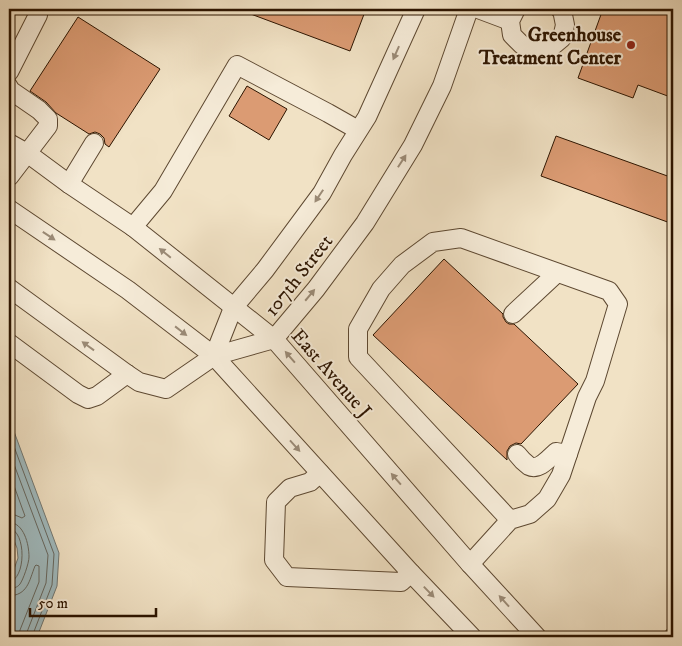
<svg xmlns="http://www.w3.org/2000/svg" width="682" height="646" viewBox="0 0 682 646" font-family="'IM FELL DW Pica',serif">
	<style>
		.green { fill: #c1c190; stroke: #766a48 }
		.water { fill: #a0bbc0; stroke: #727873 }
		.lines { fill: none; stroke-linecap: round; stroke-linejoin: round }
		.shore { stroke: #666860; stroke-width: 1 }
		.building { fill: #db9b73; stroke: #2c1400 }
		.minor-casing { stroke: #5d4831; stroke-width: 20 }
		.minor { stroke: #f6ecd9; stroke-width: 18 }
		.oneway { fill: #9b8b77 }
		.poi-dot { fill: #8f2418; stroke: #f6ecd9; stroke-width: 2 }
		.labels { text-anchor: middle; stroke-width: 4; stroke-linejoin: round; paint-order: stroke }
		.poi-label { font-size: 20px; font-weight: bold; fill: #2c1400; stroke: #f6ecd9; text-anchor: end }
		.street-label { font-size: 20px; fill: #2c1400; stroke: #f6ecd9 }
	</style>
	<rect width="100%" height="100%" fill="#f1e2c5"/>
	<filter id="stains"><feTurbulence type="fractalNoise" baseFrequency=".004" numOctaves="4"/><feColorMatrix values="0 0 0 0 .2 0 0 0 0 .09 0 0 0 0 .02 0 0 0 .5 -.17"/></filter>
	<radialGradient id="worn" r=".72"><stop offset=".6" stop-color="#630" stop-opacity="0"/><stop offset="1" stop-color="#630" stop-opacity=".3"/></radialGradient>
	<polygon class="green" points="673,623 673,637 660,637"/>
	<polygon class="water" points="9,418 59,553 57,586 37,637 9,637 9,583 18,558 17,548 9,528"/>
	<g class="lines">
		<g class="shore">
			<polyline points="9,433 54,554 52,585 33,634 33,637"/>
			<polyline points="9,451 48,555 46,583 27,632 26,637"/>
			<polyline points="9,472 25,516 22,518 15,515 9,515"/>
			<path d="M9,522C24,523 29,544 29,557C29,563 23,580 20,584C17,588 13,588 9,589"/>
			<path d="M9,528C27,531 26,580 9,582"/>
			<path d="M9,596C28,595 29,581 35,566L36,565L39,566V582L20,630L19,637"/>
		</g>
	</g>
	<g class="building">
		<polygon points="240,9 366,9 350,51 240,10"/>
		<polygon points="603,9 662,9 673,13 673,98 638,85 633,98 578,78"/>
		<polygon points="78,17 160,69 109,147 105,144 104,138 100,134 95,132 89,134 56,113 46,102 30,91"/>
		<polygon points="247,86 287,109 269,140 229,116"/>
		<polygon points="556,136 673,178 673,224 541,176"/>
		<polygon points="444,259 503,314 503,317 506,322 509,324 514,324 578,384 521,444 516,443 510,446 507,451 507,460 373,335"/>
	</g>
	<g class="lines">
		<defs>
			<g id="minor">
				<polyline points="478,9 510,21"/>
				<polyline points="516,9 510,21 512,35 522,45 537,50 550,48 562,38 565,25 562,10 560,9"/>
				<polyline points="9,72 38,15"/>
				<polyline points="9,87 10,90 39,110 48,119 48,126 9,177"/>
				<polyline points="9,143 27,153 69,184 133,227 274,339 470,564 537,637"/>
				<polyline points="69,184 94,143"/>
				<polyline points="9,209 128,290 214,356 411,573 472,637"/>
				<polyline points="133,227 163,191 237,65 328,113 358,130"/>
				<polyline points="9,288 127,374 139,382 166,389 214,356 274,339 316,289 365,223 413,145 442,86 469,9"/>
				<polyline points="513,314 557,273"/>
				<polyline points="9,343 78,394 88,399 97,396 127,374"/>
				<polyline points="214,356 233,308 265,270 322,193 343,155 367,117 416,9"/>
				<path d="M517,454C520,458 525,463 529,466C539,471 549,458 556,452L568,454"/>
				<polyline points="320,473 310,482 290,488 276,502 274,560 287,577 401,582 411,573"/>
				<polyline points="470,564 510,520 530,514 547,499 561,475 587,397 595,381 618,304 609,291 461,238 433,242 402,265 381,289 358,329 358,357 510,520"/>
			</g>
		</defs>
		<use href="#minor" class="minor-casing"/>
		<use href="#minor" class="minor"/>
	</g>
	<defs><path id="oneway-solid" d="M-6-.8H1V-3.2L6.5 0L1 3.2V.8H-6Z" transform="scale(1.25)"/></defs>
	<g class="oneway">
		<use href="#oneway-solid" transform="translate(396 53) rotate(114)"/>
		<use href="#oneway-solid" transform="translate(402 161) rotate(-57)"/>
		<use href="#oneway-solid" transform="translate(319 196) rotate(124)"/>
		<use href="#oneway-solid" transform="translate(49 236) rotate(34)"/>
		<use href="#oneway-solid" transform="translate(165 253) rotate(-141)"/>
		<use href="#oneway-solid" transform="translate(310 295) rotate(-50)"/>
		<use href="#oneway-solid" transform="translate(181 331) rotate(38)"/>
		<use href="#oneway-solid" transform="translate(88 346) rotate(-144)"/>
		<use href="#oneway-solid" transform="translate(290 357) rotate(-131)"/>
		<use href="#oneway-solid" transform="translate(295 446) rotate(48)"/>
		<use href="#oneway-solid" transform="translate(396 479) rotate(-131)"/>
		<use href="#oneway-solid" transform="translate(429 592) rotate(46)"/>
		<use href="#oneway-solid" transform="translate(504 601) rotate(-132)"/>
	</g>
	<circle class="poi-dot" cx="631" cy="45" r="5"/>
	<g class="labels">
		<g class="poi-label">
			<text x="621" y="41">Greenhouse<tspan x="621" dy="23">Treatment Center</tspan></text>
		</g>
		<g class="street-label">
			<text transform="translate(298 275) rotate(-52)" y="7">107th Street</text>
			<text transform="translate(332 373) rotate(49)" y="7">East Avenue J</text>
		</g>
	</g>
	<rect width="682" height="646" fill="none" stroke="#f1e2c5" stroke-width="30"/>
	<rect x="10" y="10" width="662" height="626" fill="none" stroke="#2c1400" stroke-width="2.5"/>
	<rect x="15" y="15" width="652" height="616" fill="none" stroke="#2c1400"/>
	<path d="M30 608v8h126v-8" fill="none" stroke="#2c1400" stroke-width="2.5"/>
	<text x="38" y="608" font-size="15" fill="#2c1400" stroke="#f6ecd9" stroke-width="4" paint-order="stroke">50 m</text>
	<rect width="100%" height="100%" filter="url(#stains)"/>
	<rect width="100%" height="100%" fill="url(#worn)"/>
</svg>
